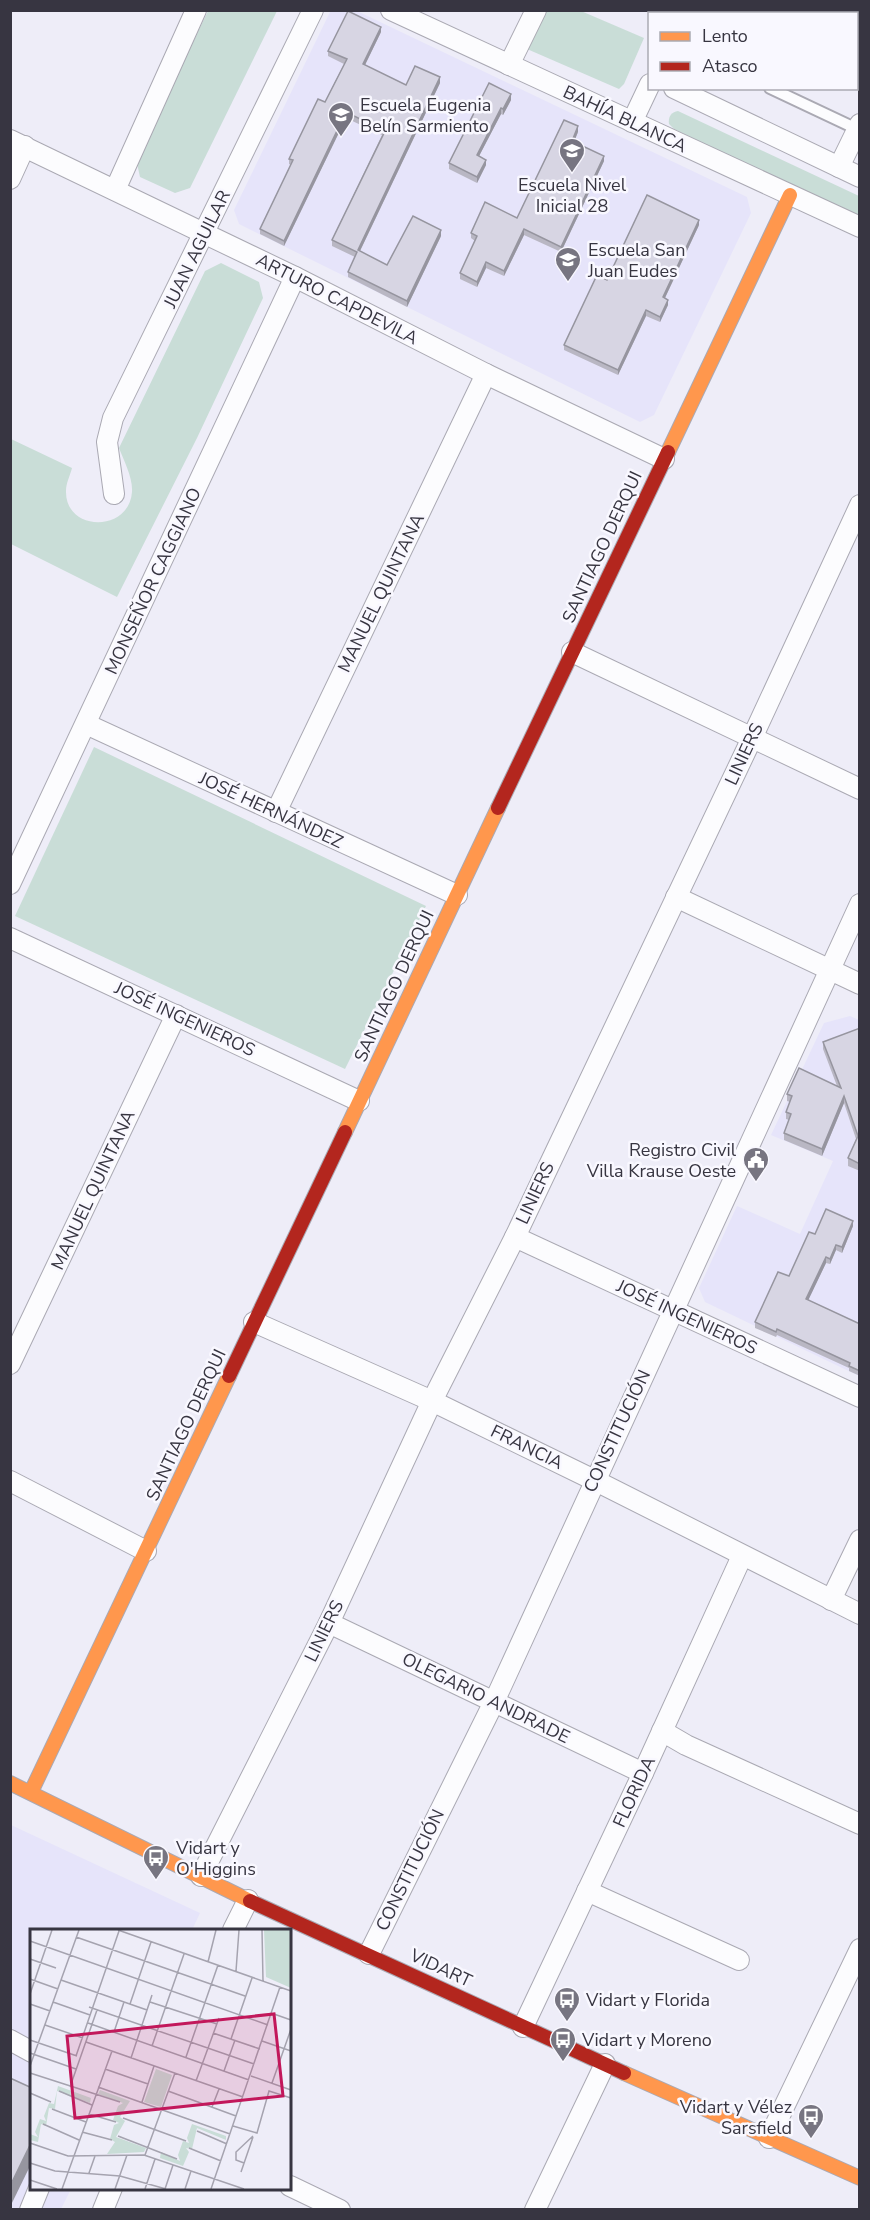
<svg xmlns="http://www.w3.org/2000/svg" width="870" height="2220" viewBox="0 0 870 2220" font-family="'Nunito Sans',sans-serif">
	<style>
		.built { fill: #e6e4fa }
		.green { fill: #c9ddd7 }
		.lines { fill: none; stroke-linecap: round; stroke-linejoin: round }
		.lane-casing { stroke: #aaa9b3; stroke-width: 14 }
		.street-casing { stroke: #aaa9b3; stroke-width: 22 }
		.slow-casing { stroke: #aaa9b3; stroke-width: 16 }
		.jam-casing { stroke: #aaa9b3; stroke-width: 16 }
		.lane { stroke: #fcfcfe; stroke-width: 10 }
		.street { stroke: #fcfcfe; stroke-width: 20 }
		.slow { stroke: #ff974d; stroke-width: 14 }
		.jam { stroke: #b3261e; stroke-width: 14 }
		.wall { fill: #b9b7c3 }
		.shaded-wall { fill: #96959f }
		.building { fill: #d7d5e3; stroke: #96959f; stroke-width: 1.5 }
		.labels { text-anchor: middle; stroke-width: 5; stroke-linejoin: round; paint-order: stroke }
		.poi-label { font-size: 18px; fill: #373541; stroke: #f9f8ff; text-anchor: start }
		.street-label { font-size: 18px; fill: #373541; stroke: #f9f8ff }
		.inset-road { fill: none; stroke: #a5a3af; stroke-width: 1.5 }
		.view { fill: #c2185b; fill-opacity: 0.15; stroke: #c2185b; stroke-width: 3 }
		.inset-edge { fill: none; stroke: #373541; stroke-width: 3 }
	</style>
	<rect width="100%" height="100%" fill="#eeedf8"/>
	<g class="built">
		<polygon points="333,10 355,10 747,197 751,213 654,415 640,422 239,224 234,210 330,12"/>
		<polygon points="850,1016 859,1020 859,1376 705,1302 699,1288 737,1206 800,1234 833,1161 771,1135 824,1023"/>
		<polygon points="11,1825 200,1913 192,1930 32,1930 32,2188 71,2189 61,2209 11,2210"/>
	</g>
	<g class="green">
		<polygon points="208,11 277,11 190,188 175,193 140,177 136,159"/>
		<polygon points="546,11 581,11 644,38 624,84 619,89 527,49"/>
		<path d="M678,111L859,196V218L674,129L669,124C668,117 671,112 678,111Z"/>
		<path d="M221,263L259,282L263,298L197,438L117,597L11,544V439L72,468C70,476 66,483 66,491C65,532 129,533 132,492C133,478 124,461 119,448L205,271Z"/>
		<polygon points="94,747 426,906 345,1069 15,916"/>
	</g>
	<g class="lines">
		<defs>
			<polyline id="lane" points="770,88 859,130"/>
			<g id="street">
				<polyline points="391,10 860,227"/>
				<polyline points="683,14 685,10"/>
				<polyline points="509,65 536,10"/>
				<polyline points="674,88 860,177"/>
				<polyline points="632,122 650,84"/>
				<polyline points="10,140 295,277 486,374 664,459"/>
				<polyline points="839,167 860,124"/>
				<polyline points="10,179 25,146"/>
				<polyline points="115,190 196,10"/>
				<polyline points="114,494 107,442 113,418 313,10"/>
				<polyline points="572,652 860,789"/>
				<polyline points="86,724 457,895"/>
				<polyline points="276,812 486,374"/>
				<polyline points="10,884 295,277"/>
				<polyline points="676,897 860,984"/>
				<polyline points="10,938 359,1101"/>
				<polyline points="515,1237 860,1397"/>
				<polyline points="254,1322 432,1401 594,1480 860,1614"/>
				<polyline points="10,1364 176,1015"/>
				<polyline points="10,1481 146,1551"/>
				<polyline points="831,1600 860,1540"/>
				<polyline points="329,1623 643,1773"/>
				<polyline points="662,1731 686,1745 860,1824"/>
				<polyline points="201,1876 329,1623 432,1401 515,1237 752,738 860,505"/>
				<polyline points="587,1891 739,1960"/>
				<polyline points="233,1930 248,1900"/>
				<polyline points="369,1954 494,1702 860,904"/>
				<polyline points="523,2027 643,1773 742,1556"/>
				<polyline points="10,2040 32,2052"/>
				<polyline points="769,2138 860,1949"/>
				<polyline points="290,2186 340,2210"/>
				<polyline points="30,2210 39,2188"/>
				<polyline points="103,2210 112,2188"/>
				<polyline points="535,2210 605,2064"/>
			</g>
			<g id="slow">
				<polyline points="668,452 790,195"/>
				<polyline points="345,1132 498,808"/>
				<polyline points="10,1783 250,1901"/>
				<polyline points="31,1792 229,1376"/>
				<polyline points="624,2073 860,2178"/>
			</g>
			<g id="jam">
				<polyline points="498,808 668,452"/>
				<polyline points="229,1376 345,1132"/>
				<polyline points="250,1901 624,2073"/>
			</g>
		</defs>
		<use href="#lane" class="lane-casing"/>
		<use href="#street" class="street-casing"/>
		<use href="#slow" class="slow-casing"/>
		<use href="#jam" class="jam-casing"/>
		<use href="#lane" class="lane"/>
		<use href="#street" class="street"/>
		<use href="#slow" class="slow"/>
		<use href="#jam" class="jam"/>
	</g>
	<g class="wall">
		<polygon points="381,32 365,65 406,85 440,83 360,251 387,265 441,236 407,307 348,277 348,272 355,257 332,246 332,240 382,135 346,118 284,246 260,234 260,229 291,165 289,164 289,159 325,102 344,64 328,56 328,51"/>
		<polygon points="489,83 511,100 503,115 501,114 479,156 486,165 477,183 449,169 449,163"/>
		<polygon points="578,132 574,142 604,161 561,252 524,235 504,276 486,268 477,287 460,279 460,273 475,241 471,238 471,233 517,218"/>
		<polygon points="699,225 665,298 668,305 660,322 646,316 618,375 564,350 564,345"/>
		<polygon points="860,1028 860,1171 848,1166 848,1158 856,1139 844,1103 822,1156 784,1140 784,1133 789,1120 786,1119 786,1112 790,1102 787,1101 787,1094 837,1086 823,1049 823,1042"/>
		<polygon points="853,1226 842,1253 836,1250 830,1264 826,1263 808,1300 860,1324 860,1376 849,1371 849,1368 777,1335 776,1337 755,1328 755,1322 789,1276 815,1234"/>
	</g>
	<g class="shaded-wall">
		<polygon points="381,27 381,32 363,69 363,64"/>
		<polygon points="440,77 440,83 358,255 358,250"/>
		<polygon points="511,94 511,100 503,115 503,109"/>
		<polygon points="501,108 501,114 477,160 477,155"/>
		<polygon points="346,112 346,118 284,246 284,241"/>
		<polygon points="578,126 578,132 572,146 572,141"/>
		<polygon points="604,156 604,161 561,252 561,247"/>
		<polygon points="486,160 486,165 477,183 477,177"/>
		<polygon points="699,220 699,225 663,302 663,297"/>
		<polygon points="524,229 524,235 504,276 504,271"/>
		<polygon points="441,230 441,236 407,307 407,301"/>
		<polygon points="486,262 486,268 477,287 477,282"/>
		<polygon points="668,300 668,305 660,322 660,317"/>
		<polygon points="646,310 646,316 618,375 618,370"/>
		<polygon points="844,1096 844,1103 822,1156 822,1149"/>
		<polygon points="853,1221 853,1226 842,1253 842,1247"/>
		<polygon points="836,1245 836,1250 830,1264 830,1259"/>
		<polygon points="826,1257 826,1263 806,1305 806,1299"/>
		<polygon points="32,2141 32,2162 10,2207 10,2186"/>
	</g>
	<g class="building">
		<polygon points="348,11 381,27 363,64 406,85 415,66 440,77 358,250 387,265 413,216 441,230 407,301 348,272 357,252 332,240 385,131 346,112 284,241 260,229 293,160 289,159 318,99 325,102 347,59 328,51"/>
		<polygon points="489,83 511,94 503,109 501,108 477,155 486,160 477,177 449,163"/>
		<polygon points="564,120 578,126 572,141 604,156 561,247 524,229 504,271 486,262 477,282 460,273 477,236 471,233 485,202 517,218"/>
		<polygon points="647,195 699,220 663,297 668,300 660,317 646,310 618,370 564,345 597,275 607,280"/>
		<polygon points="860,1028 860,1164 848,1158 858,1136 844,1096 822,1149 784,1133 791,1114 786,1112 792,1096 787,1094 799,1068 841,1088 823,1042"/>
		<polygon points="826,1209 853,1221 842,1247 836,1245 830,1259 826,1257 806,1299 860,1324 860,1371 849,1366 850,1363 777,1329 776,1332 755,1322 778,1272 789,1276 809,1232 815,1234"/>
		<polygon points="10,2078 32,2088 32,2141 10,2186"/>
	</g>
	<defs>
		<symbol id="school-pin" viewBox="-11 -11 22 30"><path d="M0 17L-7.5 6A9.5 9.5 0 1 1 7.5 6Z" fill="#777581" stroke="#f9f8ff"/><path d="M0-5L7-2L0 1L-7-2ZM-4 1L0 2.5L4 1V4Q0 6-4 4Z" fill="#fff"/></symbol>
		<symbol id="civic-pin" viewBox="-11 -11 22 30"><path d="M0 17L-7.5 6A9.5 9.5 0 1 1 7.5 6Z" fill="#777581" stroke="#f9f8ff"/><path d="M-.6-6.5H3V-4.5H.6V-3L4-1V1h2V6H-6V1h2V-1L-.6-3ZM-1.2 2.5V6h2.4V2.5Z" fill="#fff"/></symbol>
		<symbol id="bus-pin" viewBox="-11 -11 22 30"><path d="M0 17L-7.5 6A9.5 9.5 0 1 1 7.5 6Z" fill="#777581" stroke="#f9f8ff"/><path d="M-5-6H5V4H4V6H2V4H-2V6H-4V4H-5ZM-3.5-4V0h7V-4ZM-3.5 1.2v1.5H-2V1.2ZM2 1.2v1.5H3.5V1.2Z" fill="#fff"/></symbol>
	</defs>
	<g fill-rule="evenodd">
		<use href="#school-pin" x="326" y="100" width="30" height="40"/>
		<use href="#school-pin" x="557" y="136" width="30" height="40"/>
		<use href="#school-pin" x="553" y="245" width="30" height="40"/>
		<use href="#civic-pin" x="741" y="1145" width="30" height="40"/>
		<use href="#bus-pin" x="141" y="1843" width="30" height="40"/>
		<use href="#bus-pin" x="552" y="1985" width="30" height="40"/>
		<use href="#bus-pin" x="548" y="2025" width="30" height="40"/>
		<use href="#bus-pin" x="796" y="2102" width="30" height="40"/>
	</g>
	<g class="labels">
		<g class="poi-label">
			<text x="360" y="111">Escuela Eugenia<tspan x="360" dy="21">Belín Sarmiento</tspan></text>
			<text x="572" y="191" text-anchor="middle">Escuela Nivel<tspan x="572" dy="21">Inicial 28</tspan></text>
			<text x="588" y="256">Escuela San<tspan x="588" dy="21">Juan Eudes</tspan></text>
			<text x="736" y="1156" text-anchor="end">Registro Civil<tspan x="736" dy="21">Villa Krause Oeste</tspan></text>
			<text x="176" y="1854">Vidart y<tspan x="176" dy="21">O'Higgins</tspan></text>
			<text x="586" y="2006">Vidart y Florida</text>
			<text x="582" y="2046">Vidart y Moreno</text>
			<text x="792" y="2113" text-anchor="end">Vidart y Vélez<tspan x="792" dy="21">Sarsfield</tspan></text>
		</g>
		<g class="street-label">
			<text transform="translate(625 119) rotate(25)" y="6">BAHÍA BLANCA</text>
			<text transform="translate(197 249) rotate(-64)" y="6">JUAN AGUILAR</text>
			<text transform="translate(337 299) rotate(27)" y="6">ARTURO CAPDEVILA</text>
			<text transform="translate(602 547) rotate(-65)" y="6">SANTIAGO DERQUI</text>
			<text transform="translate(153 581) rotate(-65)" y="6">MONSEÑOR CAGGIANO</text>
			<text transform="translate(381 593) rotate(-64)" y="6">MANUEL QUINTANA</text>
			<text transform="translate(744 754) rotate(-65)" y="6">LINIERS</text>
			<text transform="translate(271 810) rotate(25)" y="6">JOSÉ HERNÁNDEZ</text>
			<text transform="translate(394 986) rotate(-65)" y="6">SANTIAGO DERQUI</text>
			<text transform="translate(185 1019) rotate(25)" y="6">JOSÉ INGENIEROS</text>
			<text transform="translate(93 1190) rotate(-65)" y="6">MANUEL QUINTANA</text>
			<text transform="translate(535 1193) rotate(-65)" y="6">LINIERS</text>
			<text transform="translate(687 1317) rotate(25)" y="6">JOSÉ INGENIEROS</text>
			<text transform="translate(186 1425) rotate(-65)" y="6">SANTIAGO DERQUI</text>
			<text transform="translate(617 1431) rotate(-65)" y="6">CONSTITUCIÓN</text>
			<text transform="translate(527 1447) rotate(26)" y="6">FRANCIA</text>
			<text transform="translate(324 1631) rotate(-64)" y="6">LINIERS</text>
			<text transform="translate(486 1698) rotate(26)" y="6">OLEGARIO ANDRADE</text>
			<text transform="translate(634 1792) rotate(-65)" y="6">FLORIDA</text>
			<text transform="translate(410 1870) rotate(-64)" y="6">CONSTITUCIÓN</text>
			<text transform="translate(441 1968) rotate(25)" y="6">VIDART</text>
		</g>
	</g>
	<g transform="translate(30 1929)">
		<rect width="261" height="261" fill="#eeedf8"/>
		<path d="M234,1H261V59L236,48ZM126,140L142,146L131,178L114,173ZM28,157L61,169L60,174L27,162L25,180L19,179L16,197L11,195L8,213L0,211V205L8,208L5,203L10,190L16,192L14,187L19,174L24,175ZM70,161L100,172L90,188L95,192L86,208L116,219L114,223L77,225L85,213L80,210L84,196L89,194L83,191L88,177L93,174L68,165ZM162,195L196,207V211L167,199L162,220L156,219L159,223L153,237L130,229L131,223L150,232L148,226L153,212L159,214L157,209Z" fill="#c9ddd7"/>
		<path class="inset-road" d="M88,1L261,62M232,1L233,52M46,8L215,67M0,12L238,96M0,30L26,39M178,33L186,1M206,42L209,1M0,50L28,60M31,51L117,81M0,65L22,1M23,73L60,86M120,73L187,95M0,75L20,82M100,75L121,13M59,78L224,135M241,84L261,91M58,94L219,151M15,96L53,109M84,103L94,73M183,104L230,120M201,110L222,49M0,111L47,127M232,112L261,122M56,113L213,168M122,117L154,25M0,124L46,140M46,127L89,2M156,128L188,36M101,129L122,66M0,137L49,1M75,140L118,155M194,142L205,111M0,144L90,173M221,147L261,161M166,152L189,89M242,154L261,100M40,158L67,81M68,158L200,205M29,162L62,176M138,162L206,187M0,164L21,173M112,173L124,137M182,178L189,160M22,180L56,193M59,185L86,193M93,189L156,212M13,195L49,211M203,197L227,204L239,162L261,169M167,202L197,215M52,203L82,211M88,207L147,230M0,214L38,227L114,226L214,260M159,219L191,232M115,226L145,144M0,234L25,242L90,247L136,260M214,234L206,231V223L223,207M211,243L223,208M59,244L65,227M0,251L27,260M32,260L82,122M85,260L97,226M115,260L125,230M135,260L143,236M155,260L161,242M181,260L250,58"/>
		<path class="view" d="M244,85L253,167L45,189L37,107Z"/>
		<rect width="261" height="261" class="inset-edge"/>
	</g>
	<rect width="870" height="2220" fill="none" stroke="#373541" stroke-width="24"/>
	<rect x="648" y="12" width="210" height="78" fill="#f9f8ff" stroke="#abaab3" stroke-width="1.5"/>
	<rect x="660" y="32" width="30" height="9" fill="#ff974d" stroke="#abaab3" stroke-width="1.5"/>
	<text x="702" y="42" font-size="18" fill="#373541">Lento</text>
	<rect x="660" y="62" width="30" height="9" fill="#b3261e" stroke="#abaab3" stroke-width="1.5"/>
	<text x="702" y="72" font-size="18" fill="#373541">Atasco</text>
</svg>
